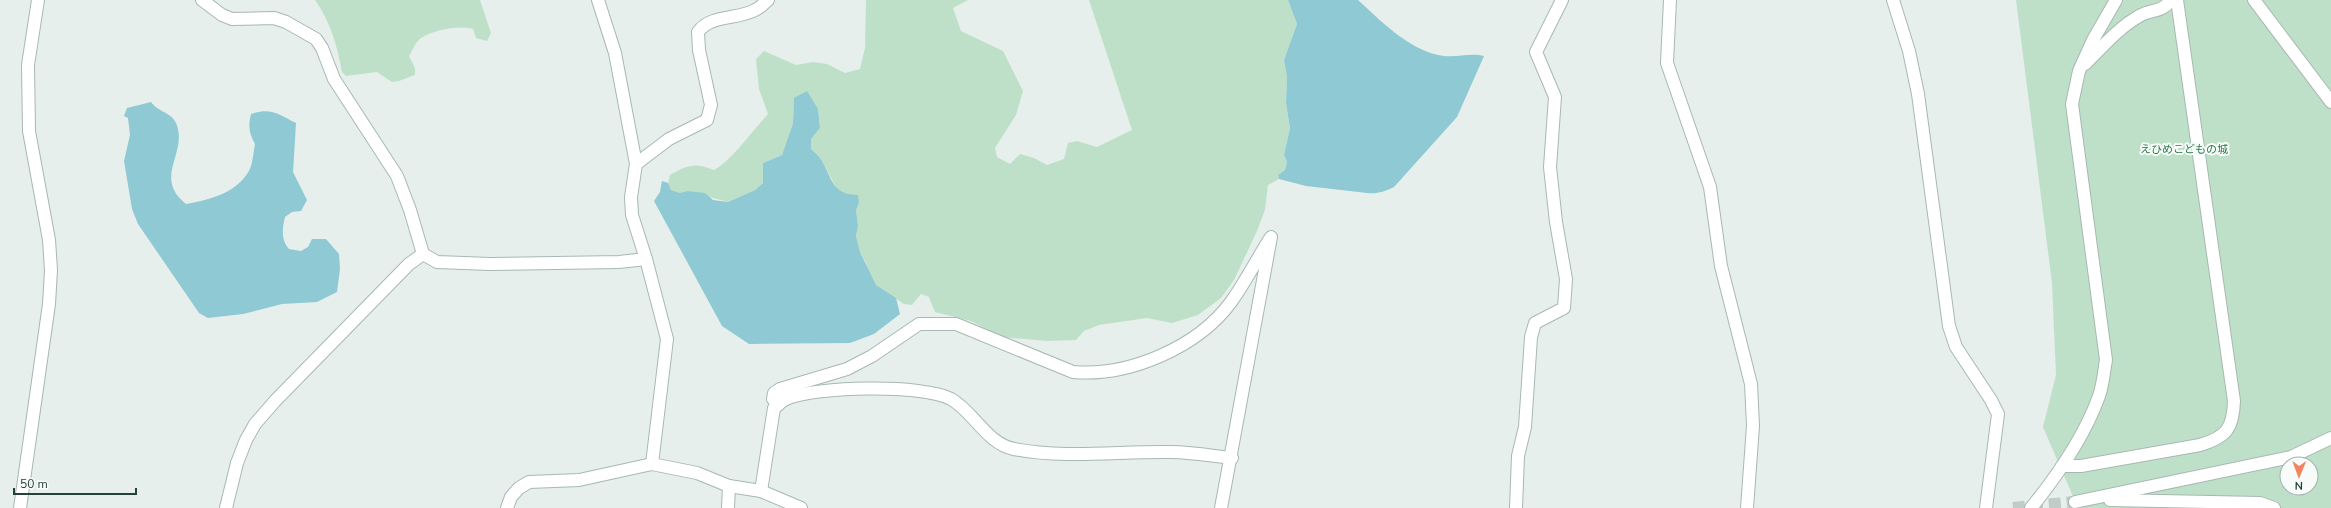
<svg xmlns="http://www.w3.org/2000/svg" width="2331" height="508" font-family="'Nunito Sans','Noto Sans JP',sans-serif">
<rect width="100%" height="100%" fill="#e6efeb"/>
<g fill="#bfe0c8" fill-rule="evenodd">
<path d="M315,0H480L491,33L487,41L476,38L473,29C458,25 434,30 421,38C416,41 412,51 409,56L415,68V75L399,81L392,82L377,72L346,76L342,72C337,45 331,23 315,0Z"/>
<path d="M866,0H968L953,8L961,31L1003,51L1023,91L1016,115L995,148L997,157L1010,164L1020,154L1034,158L1047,165L1064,159L1068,143L1077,141L1097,147L1132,130L1089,0H1288L1297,24L1284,60L1287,77L1286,103L1290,128L1284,155L1287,162L1285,170L1278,175L1279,179L1268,185L1265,210L1257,231L1234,280L1221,298L1198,315L1172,323L1147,318L1099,325L1084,331L1076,340L1047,341L1001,337L971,321L935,312L929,297L921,294L912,305L904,304L876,285L869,272L866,263L860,252L856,236L858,226L856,210L859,203L837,189L822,161L811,149V139L820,128L818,109L794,98L793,123L782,155L763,163V183L755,190L728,202L687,191L680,193L671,190L668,183L670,175C688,165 693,162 714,170C733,159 752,131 768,114L759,89L756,59L764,51L796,65L813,62L827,64L845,73L860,69L865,48Z"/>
<path d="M2016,0H2331V508H2078L2043,427L2056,375L2052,283ZM2287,464H2311V488H2287Z"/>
</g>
<g fill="#8ec9d4">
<path d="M1288,0H1358C1381,21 1407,48 1438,55C1455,59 1469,52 1484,56L1457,117L1394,187C1384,192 1377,194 1367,193L1306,186L1279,179L1278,175L1285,170L1287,162L1284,155L1290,128L1286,103L1287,77L1284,60L1297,24Z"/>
<path d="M807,91L818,109L820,128L811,139V149C815,153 820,157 822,161C832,179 833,195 858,195L859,203L856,210L858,226L856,236L860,252L876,285L896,298L900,314L874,334L850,343L749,344L722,326L654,201L660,192L662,181L668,183L671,190L680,193L687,191L705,193L713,200L728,202L755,190L763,183V163L782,155L793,123L794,98Z"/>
<path d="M151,102C158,112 171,112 176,123C189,153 152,177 186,204C208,200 234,194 247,174C253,166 253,154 255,144C249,133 248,126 251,114C271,107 278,114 296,123L293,172L307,200L301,211L292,212L285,217C282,229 281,240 289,249L301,251L308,247L312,239H326L339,254L340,269L337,292L317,302L282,304L243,314L208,318L199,313L138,224L132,209L124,161L130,135L128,118L124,116L127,108Z"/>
</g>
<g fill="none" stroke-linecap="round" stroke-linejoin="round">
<path stroke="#bfccc8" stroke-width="12" stroke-dasharray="12 6" stroke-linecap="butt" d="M2013,508L2075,502"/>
<defs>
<g id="minor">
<path d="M202,0L222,15L232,19L274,18L286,22L316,39L322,48L334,79L397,176L410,210L423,254L437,262L490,264L619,262L646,259"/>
<path d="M598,0L615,53L636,164L631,197L632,215L646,259L667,339L652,464"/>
<path d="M1670,0L1667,63L1710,187L1721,266L1751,384L1753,426L1747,508"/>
<path d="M1893,0L1909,51L1918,94L1949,326L1956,347L1991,400L1998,414L1986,508"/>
<path d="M2254,0L2331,102"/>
<path d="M2085,64C2102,47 2119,27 2141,15C2153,9 2161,13 2171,0"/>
<path d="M636,164L669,139L707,120L711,105L699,50L698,32C711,14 737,20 755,10C760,8 764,3 768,0"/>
<path d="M778,405L773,399L774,393L780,389L847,369L872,356L919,324H956L1073,372C1129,377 1198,347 1231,302C1245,283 1258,257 1271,237L1221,508"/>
<path d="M2062,466H2081L2200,445C2227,437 2233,428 2234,401L2177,0"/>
<path d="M761,491L774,408C778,405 782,401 786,399C816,386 923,384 951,399C974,412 987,444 1014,449C1066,459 1119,451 1171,452C1191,452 1212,456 1232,458"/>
<path d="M2110,500L2260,503L2274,508"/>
<path d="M2075,502L2291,457L2331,438"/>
<path d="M20,508L49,304L51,270L49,240L29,131L28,65L38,0"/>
<path d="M226,508L237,463L246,440L255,424L275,401L409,264L423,254"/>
<path d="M507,508L511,497L519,488L529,482L579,480L652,464L697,473L729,486L761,491L801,508"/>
<path d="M728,508L729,486"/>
<path d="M1516,508L1518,456L1525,427L1531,337L1535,323L1564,308L1566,279L1556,222L1550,167L1555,97L1536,52L1562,0"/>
<path d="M2031,508C2057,476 2085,435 2099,396C2103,385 2104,371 2106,360L2072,104L2079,71L2093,40L2116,0"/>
</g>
</defs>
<use href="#minor" stroke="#a8b8b2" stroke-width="14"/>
<use href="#minor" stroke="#fff" stroke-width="12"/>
</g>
<g text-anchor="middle" stroke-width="4" stroke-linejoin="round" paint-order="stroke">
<g font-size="11" fill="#2d7a4b" stroke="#f7fbf9">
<text x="2184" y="153">えひめこどもの城</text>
</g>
</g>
<g transform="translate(2299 476) rotate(181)"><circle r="19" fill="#f7fbf9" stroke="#a3b1ad"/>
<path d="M0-3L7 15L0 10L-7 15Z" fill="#f4845f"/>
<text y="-6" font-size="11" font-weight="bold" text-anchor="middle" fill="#24423a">N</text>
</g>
<path d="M14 488v6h122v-6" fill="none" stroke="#24423a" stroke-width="2"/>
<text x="20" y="488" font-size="12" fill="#24423a" stroke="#f7fbf9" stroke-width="3" paint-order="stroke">50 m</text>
</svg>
